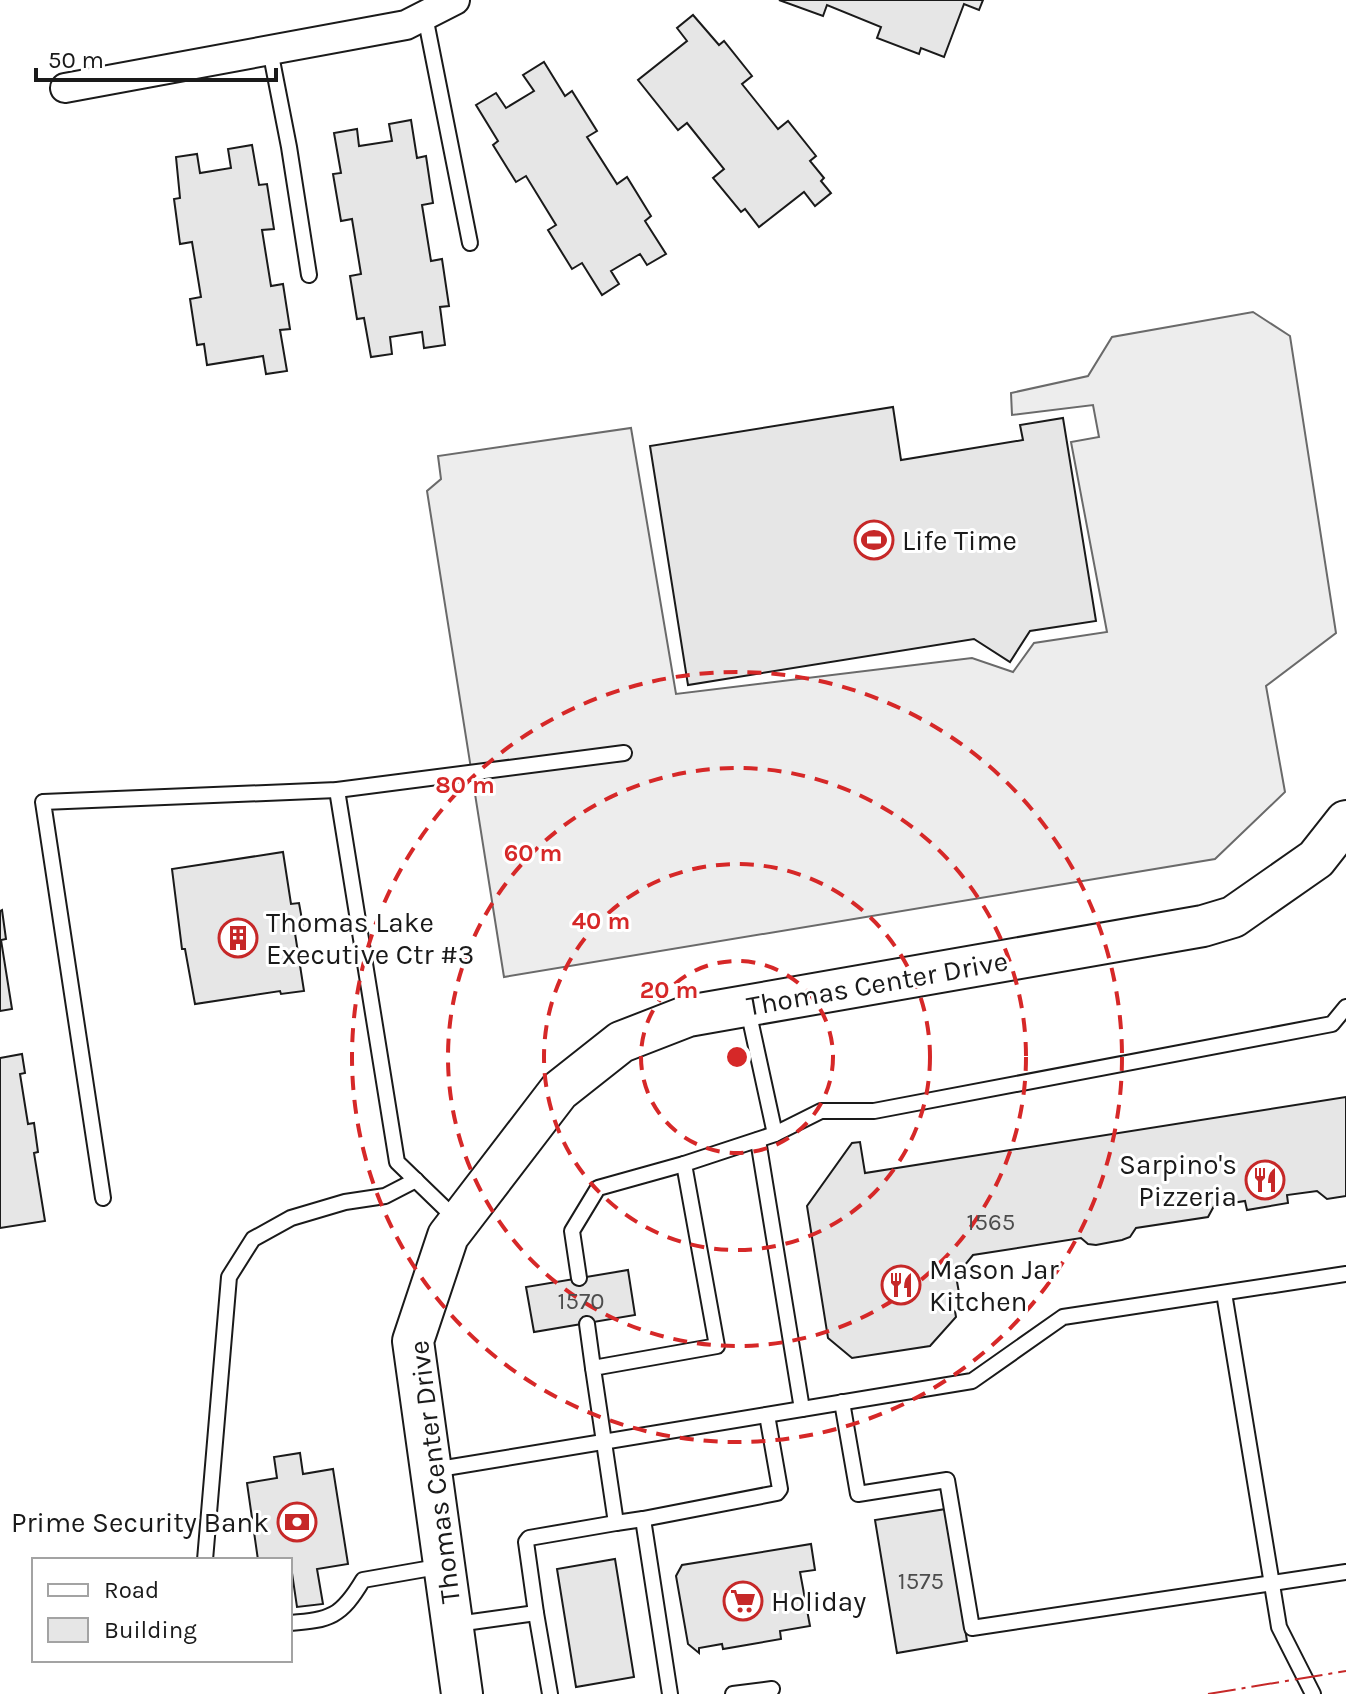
<svg xmlns="http://www.w3.org/2000/svg" width="1346" height="1694" font-family="Karla,sans-serif">
<rect width="100%" height="100%" fill="#fff"/>
<path fill="#ededed" stroke="#6a6a6a" stroke-width="2" d="M1253,312L1290,336L1336,633L1266,686L1285,792L1215,859L504,977L427,491L441,479L438,456L631,428L676,694L972,658L1013,672L1034,643L1107,632L1071,442L1099,437L1093,405L1012,415L1011,393L1088,376L1112,337Z"/>
<g fill="#e6e6e6" stroke="#1a1a1a" stroke-width="2">
<path d="M779,0H983L979,10L964,4L944,57L921,48L919,54L877,38L881,27L827,5L823,16Z"/>
<path d="M693,15L719,45L724,41L752,76L742,84L778,129L788,121L816,156L810,161L824,178L821,181L831,193L815,206L804,192L759,227L745,209L741,212L713,178L724,169L687,123L678,130L638,80L687,41L677,28Z"/>
<path d="M544,62L565,96L572,91L597,131L587,137L617,184L627,177L651,216L645,221L666,254L647,265L640,254L611,271L619,284L602,295L582,263L572,269L548,230L556,225L526,176L516,182L493,145L498,141L476,105L496,93L506,108L534,91L523,75Z"/>
<path d="M411,120L417,158L426,156L433,203L422,205L431,261L442,259L449,306L440,307L445,345L424,348L422,332L390,337L392,354L371,357L364,318L357,319L350,276L361,274L352,219L341,221L333,174L341,173L334,133L357,129L359,146L392,141L389,124Z"/>
<path d="M252,145L259,185L267,184L274,229L262,230L271,286L283,284L290,329L280,330L287,371L266,374L263,356L207,365L204,344L197,345L190,299L201,297L192,242L180,244L174,199L180,198L176,157L197,154L200,173L231,168L228,149Z"/>
<path d="M893,407L901,460L1023,440L1020,425L1063,418L1096,621L1030,631L1010,662L974,639L688,685L650,446Z"/>
<path d="M283,852L291,904L299,903L303,925L294,927L304,991L281,994L280,991L195,1004L185,949H182L172,869Z"/>
<path d="M2,910L6,939L1,940L12,1009L0,1011V911Z"/>
<path d="M22,1054L25,1073L20,1074L28,1124L34,1123L38,1152L34,1153L45,1221L0,1228V1058Z"/>
<path d="M1346,1097V1196L1327,1199L1317,1191L1287,1195L1288,1203L1247,1210L1245,1201L1214,1206L1208,1217L1136,1228L1130,1237L1122,1240L1096,1245L1088,1244L1081,1238L973,1255L956,1276L961,1304L955,1311L956,1317L930,1346L852,1358L828,1338L807,1206L852,1143L860,1142L865,1173Z"/>
<path d="M628,1270L635,1315L534,1332L526,1287Z"/>
<path d="M300,1453L303,1474L333,1469L348,1564L317,1569L323,1604L297,1607L292,1573L290,1574V1560H258L247,1483L277,1478L274,1457Z"/>
<path d="M946,1509L967,1641L897,1653L875,1520Z"/>
<path d="M811,1544L815,1570L800,1572L810,1626L780,1631L781,1639L723,1649L722,1644L699,1648V1653L688,1644L676,1576L682,1565Z"/>
<path d="M615,1559L634,1677L576,1687L557,1569Z"/>
</g>
<g fill="none" stroke-linecap="round" stroke-linejoin="round">
<defs>
<g id="lane">
<path d="M425,16L470,243"/>
<path d="M270,50L289,147L309,275"/>
<path d="M337,790L397,1162L457,1220"/>
<path d="M748,1010L775,1134L821,1111H874L1332,1024L1346,1007"/>
<path d="M758,1140L802,1409"/>
<path d="M103,1198L43,802L337,790L624,753"/>
<path d="M579,1278L572,1231L598,1188L684,1164"/>
<path d="M1224,1293L1279,1627L1313,1694"/>
<path d="M587,1324L593,1368"/>
<path d="M842,1402L858,1494L947,1480L972,1628L1346,1572"/>
<path d="M433,1470L972,1381L1063,1317L1346,1274"/>
<path d="M643,1519L616,1523L593,1368L717,1346L684,1164L775,1134"/>
<path d="M205,1560L229,1277L253,1239L291,1218L345,1202L385,1196L416,1180"/>
<path d="M536,1613L526,1542L529,1538L616,1523"/>
<path d="M290,1623C330,1620 341,1617 363,1580L443,1566"/>
<path d="M457,1624L536,1613L550,1694"/>
<path d="M670,1694L643,1519L777,1493L780,1489L767,1415"/>
<path d="M733,1694L772,1689"/>
</g>
<path id="street" d="M65,88L406,25L455,0"/>
<path id="secondary" d="M462,1694L413,1341L448,1236L559,1091L621,1042L688,1016L1203,926L1233,917L1316,859L1346,821"/>
</defs>
<use href="#lane" stroke="#1a1a1a" stroke-width="18"/>
<use href="#street" stroke="#1a1a1a" stroke-width="32"/>
<use href="#secondary" stroke="#1a1a1a" stroke-width="44"/>
<use href="#lane" stroke="#fff" stroke-width="14"/>
<use href="#street" stroke="#fff" stroke-width="28"/>
<use href="#secondary" stroke="#fff" stroke-width="40"/>
<path stroke="#c62828" stroke-width="2" stroke-dasharray="28 6 4 6" stroke-linecap="butt" d="M1208,1694L1346,1671"/>
</g>
<g fill="none" stroke="#d62828" stroke-width="4" stroke-dasharray="14 10">
<circle cx="737" cy="1057" r="96"/>
<circle cx="737" cy="1057" r="193"/>
<circle cx="737" cy="1057" r="289"/>
<circle cx="737" cy="1057" r="385"/>
</g>
<defs>
<symbol id="stadium-ring" viewBox="-11 -11 22 22"><circle r="9.5" fill="#fff" stroke="#c62828" stroke-width="1.5"/><path d="M0-5a6.5 5 0 1 0 0 10a6.5 5 0 1 0 0-10ZM-3.5-1.8h7v3.6h-7Z" fill="#c62828"/></symbol>
<symbol id="building-ring" viewBox="-11 -11 22 22"><circle r="9.5" fill="#fff" stroke="#c62828" stroke-width="1.5"/><path d="M-4-6H4V6H1V3H-1V6H-4ZM-2.5-4.3h1.7v1.8h-1.7ZM.8-4.3h1.7v1.8H.8ZM-2.5-1h1.7V.8h-1.7ZM.8-1h1.7V.8H.8Z" fill="#c62828"/></symbol>
<symbol id="restaurant-ring" viewBox="-11 -11 22 22"><circle r="9.5" fill="#fff" stroke="#c62828" stroke-width="1.5"/><path d="M-5-6h1v4h1v-4h1v4h1v-4h1v5L-1.5 .5V6h-2V.5L-5-1ZM5-6V6H3V1.5H1.5Q1.5-4 5-6Z" fill="#c62828"/></symbol>
<symbol id="bank-ring" viewBox="-11 -11 22 22"><circle r="9.5" fill="#fff" stroke="#c62828" stroke-width="1.5"/><path d="M-6-4H6V4H-6ZM0-2.3a2.3 2.3 0 1 0 0 4.6a2.3 2.3 0 1 0 0-4.6Z" fill="#c62828"/></symbol>
<symbol id="supermarket-ring" viewBox="-11 -11 22 22"><circle r="9.5" fill="#fff" stroke="#c62828" stroke-width="1.5"/><path d="M-6-5.5h2.5l.6 2H6L4.5 2H-2.5L-4.4-4H-6ZM-1.5 3.2a1.3 1.3 0 1 0 .1 0ZM3 3.2a1.3 1.3 0 1 0 .1 0Z" fill="#c62828"/></symbol>
</defs>
<g fill-rule="evenodd">
<use href="#stadium-ring" x="852" y="518" width="44" height="44"/>
<use href="#building-ring" x="216" y="916" width="44" height="44"/>
<use href="#restaurant-ring" x="1243" y="1158" width="44" height="44"/>
<use href="#restaurant-ring" x="879" y="1263" width="44" height="44"/>
<use href="#bank-ring" x="275" y="1500" width="44" height="44"/>
<use href="#supermarket-ring" x="721" y="1579" width="44" height="44"/>
</g>
<g text-anchor="middle" stroke-width="6" stroke-linejoin="round" paint-order="stroke">
<g font-size="24" fill="#4d4d4d">
<text x="991" y="1230">1565</text>
<text x="581" y="1309">1570</text>
<text x="921" y="1589">1575</text>
</g>
<g font-size="28" fill="#1a1a1a" stroke="#fff" text-anchor="start">
<text x="902" y="550">Life Time</text>
<text x="266" y="932">Thomas Lake<tspan x="266" dy="32">Executive Ctr #3</tspan></text>
<text x="1237" y="1174" text-anchor="end">Sarpino's<tspan x="1237" dy="32">Pizzeria</tspan></text>
<text x="929" y="1279">Mason Jar<tspan x="929" dy="32">Kitchen</tspan></text>
<text x="269" y="1532" text-anchor="end">Prime Security Bank</text>
<text x="771" y="1611">Holiday</text>
</g>
<g font-size="28" fill="#1a1a1a" stroke="#fff">
<text transform="translate(877 983) rotate(-10)" y="10">Thomas Center Drive</text>
<text transform="translate(434 1472) rotate(-97)" y="10">Thomas Center Drive</text>
</g>
</g>
<circle cx="737" cy="1057" r="12" fill="#d62828" stroke="#fff" stroke-width="4"/>
<g font-size="24" text-anchor="middle" font-weight="bold" fill="#d62828" stroke="#fff" stroke-width="6" stroke-linejoin="round" paint-order="stroke">
<text x="465" y="793">80 m</text>
<text x="533" y="861">60 m</text>
<text x="601" y="929">40 m</text>
<text x="669" y="998">20 m</text>
</g>
<rect x="32" y="1558" width="260" height="104" fill="#ffffff" stroke="#a3a3a3" stroke-width="2"/>
<rect x="48" y="1584" width="40" height="12" fill="#ffffff" stroke="#a3a3a3" stroke-width="2"/>
<text x="104" y="1598" font-size="24" fill="#1a1a1a">Road</text>
<rect x="48" y="1618" width="40" height="24" fill="#e6e6e6" stroke="#a3a3a3" stroke-width="2"/>
<text x="104" y="1638" font-size="24" fill="#1a1a1a">Building</text>
<path d="M36 68v12h240v-12" fill="none" stroke="#1a1a1a" stroke-width="4"/>
<text x="48" y="68" font-size="24" fill="#1a1a1a" stroke="#ffffff" stroke-width="6" paint-order="stroke">50 m</text>
</svg>
